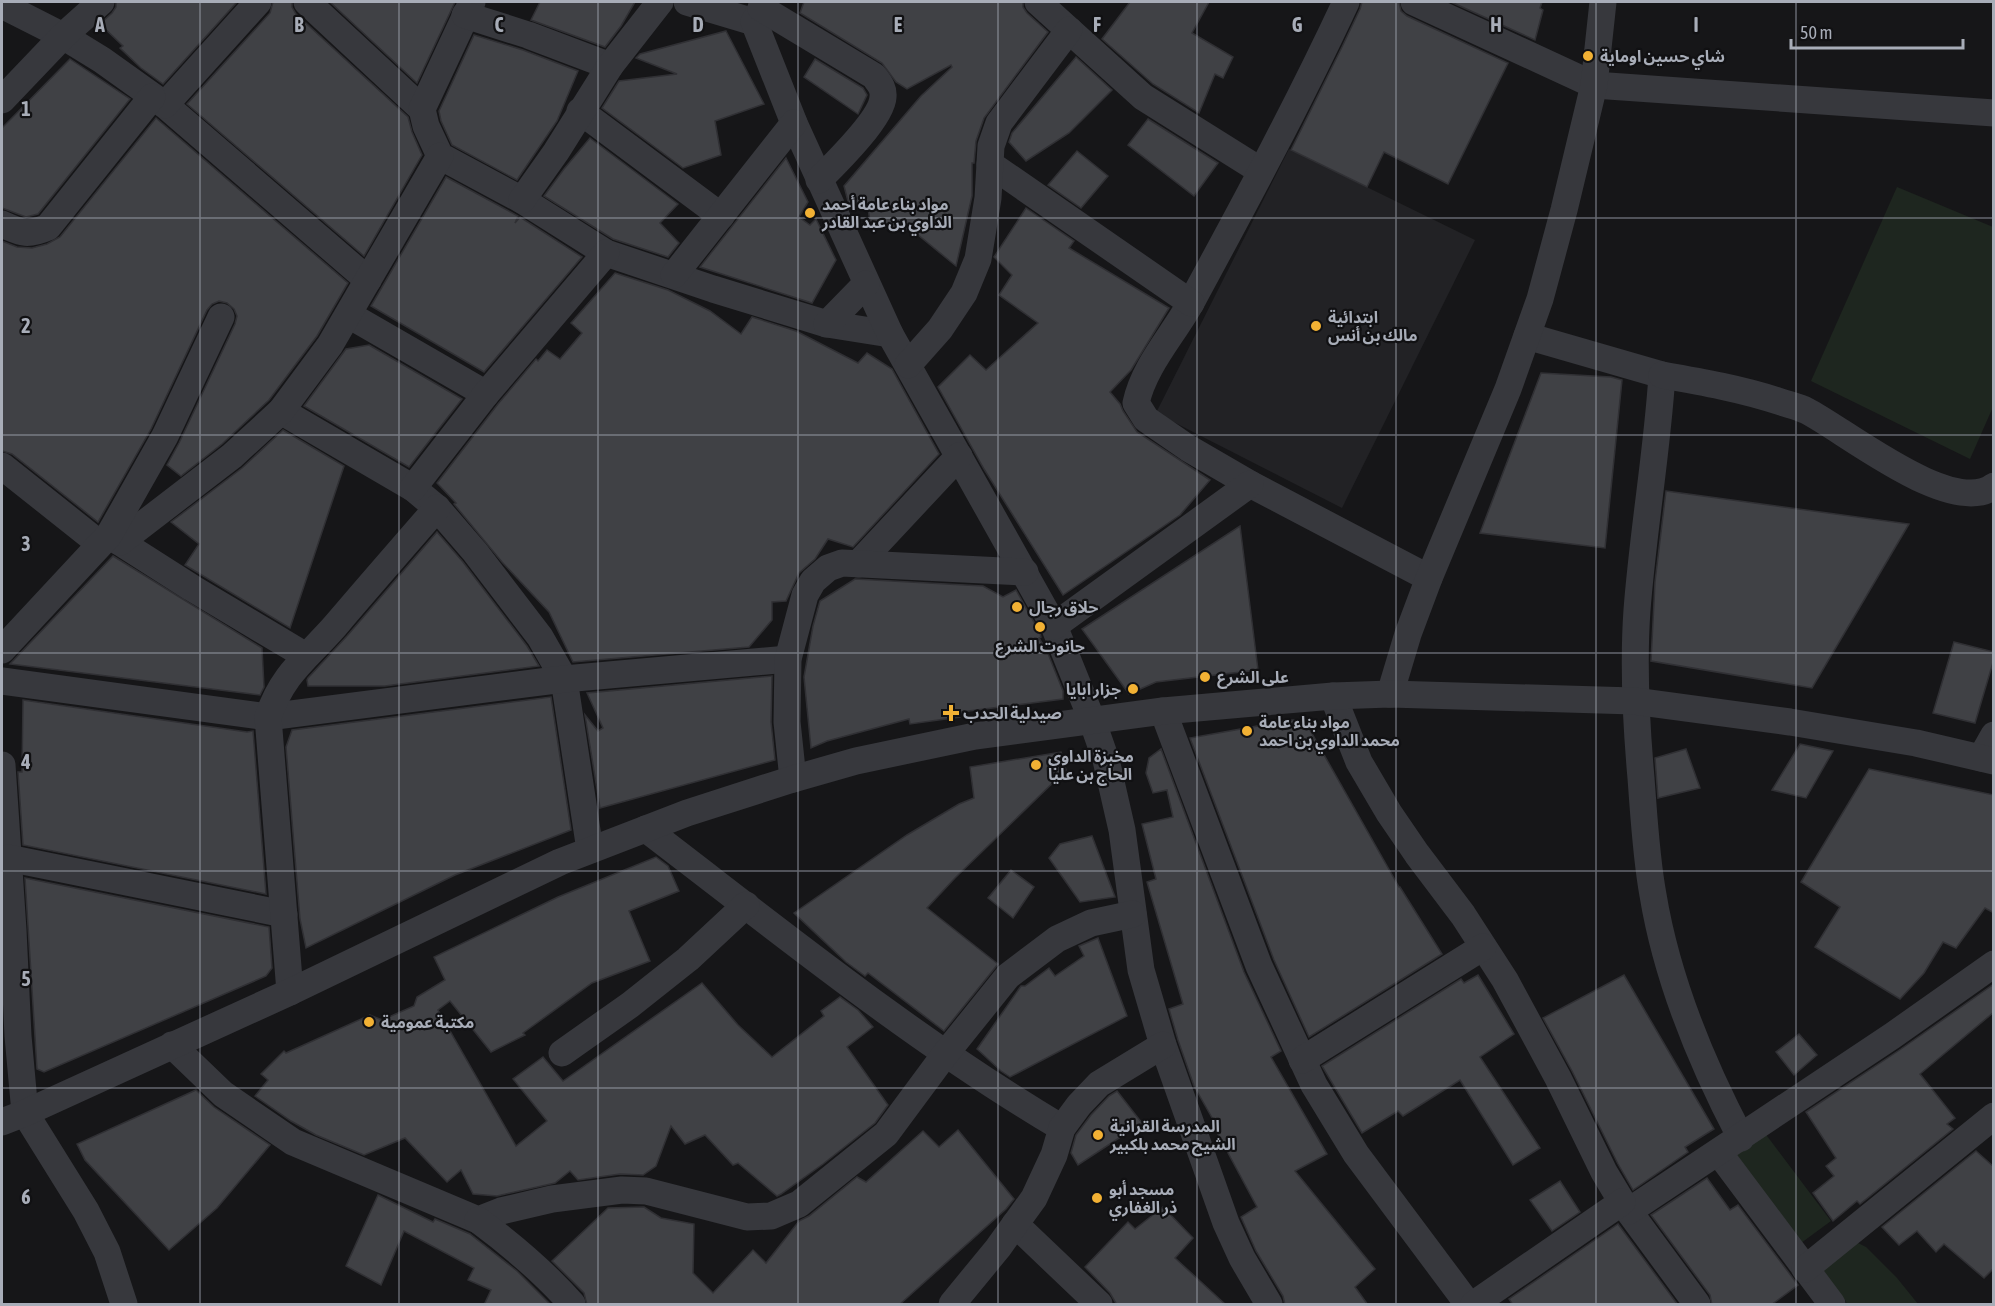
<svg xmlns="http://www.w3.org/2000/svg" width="1995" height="1306" font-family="'Asap Condensed','Noto Sans Arabic',sans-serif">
<rect width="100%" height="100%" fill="#161618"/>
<path fill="#222225" d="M1289,149L1475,240L1342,508L1156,413Z"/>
<g fill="#1e261f">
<path d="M1897,187L1993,227V407L1970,459L1811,381Z"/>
<path d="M1761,1128L1831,1221L1797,1246L1729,1153Z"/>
<path d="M1848,1238L1866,1247L1897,1278L1918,1304H1847L1845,1300L1828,1288L1816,1265Z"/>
</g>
<g fill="#404145" stroke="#303034" stroke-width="1.5">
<path d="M116,2H237L163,84L141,68L120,48L123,46L100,24L112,13L116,7Z"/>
<path d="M273,2H292V7L296,14L408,117L412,132L422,155L364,256L187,104L270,13Z"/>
<path d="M330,2H455L417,83Z"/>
<path d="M540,2H635L621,26L605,47L531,20Z"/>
<path d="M804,2H1023V7L1027,13L1048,32L984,118L976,141L974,163H972V196L956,266L912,230L871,227L868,209H850L844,186L921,96L952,67L951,65L907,89L896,82L882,63L800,13Z"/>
<path d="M1130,2H1209L1192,33L1233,57L1223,78L1215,74L1199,113L1153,84L1102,39Z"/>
<path d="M1362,2H1399L1401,11L1407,16L1508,63L1448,184L1384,152L1367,187L1291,150L1342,47L1360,9Z"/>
<path d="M1451,2H1542L1540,8L1543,10L1535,40Z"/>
<path d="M726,31L764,104L715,121L721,155L683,168L602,108L619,81L677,74L636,58L640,54Z"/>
<path d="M474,35L523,50L578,71L557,121L517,180L452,145L441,121L439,111Z"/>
<path d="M1076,57L1112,90L1069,133L1026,161L1009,142L1012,133Z"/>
<path d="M70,59L130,99L38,214L26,217L2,208V128Z"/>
<path d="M815,59L863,88L867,95L858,114L804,77Z"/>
<path d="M156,118L348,283L317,336L269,400L222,444L181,476L167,465L179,443L235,324L237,316L234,309L227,303L219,301L212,304L207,310L151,429L98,522L12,454L2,451V241L17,247L32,248L47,244L60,237Z"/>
<path d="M1148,119L1218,163L1194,196L1128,145Z"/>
<path d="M590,138L678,204L660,223L679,243L668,257L613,239L544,196L564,169Z"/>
<path d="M1077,151L1108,176L1081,208L1048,185Z"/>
<path d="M786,158L808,202L799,217L810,225L816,219L836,260L812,303L700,267Z"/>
<path d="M446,177L518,216L515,223L520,217L582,257L484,372L371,306Z"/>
<path d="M1026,208L1074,241L1069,248L1169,308L1131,370L1110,392L1120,404L1123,411L1137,432L1210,480L1180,515L1063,595L984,469L938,387L970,355L986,370L1038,323L999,295L1012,275L994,257Z"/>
<path d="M615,273L668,290L710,311L741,334L752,317L796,331L858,363L867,353L892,369L939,454L853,547L828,539L815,559L799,573L786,601L772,602V620L749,647L573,662L549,612L502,562L454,504L456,503L437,483L498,404L536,359L538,361L547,350L560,359L582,333L571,323Z"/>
<path d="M369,345L462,399L409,467L304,406L346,349Z"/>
<path d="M1541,373L1611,377L1622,380L1605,548L1480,533Z"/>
<path d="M283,430L344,466L290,628L185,565L199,544L171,522L242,468Z"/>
<path d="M1666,491L1909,524L1812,688L1651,661L1655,582Z"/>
<path d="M1240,526L1258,670L1156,682L1129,694L1082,629Z"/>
<path d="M437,532L463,562L527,646L539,666L385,686H308L307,680L308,678L347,636Z"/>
<path d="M113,556L262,648L264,687L260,695L10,664Z"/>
<path d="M855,579L983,586L1003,597L1016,590L1040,633L1041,637L1039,638L1047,651L1063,691V699L961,712L960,717L910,724L909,719L827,741L811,748L804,677L813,626L820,601Z"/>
<path d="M1954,642L1994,652V659L1975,723L1933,713Z"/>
<path d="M772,676L771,722L775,760L600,808L585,715L598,731L603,728L587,693Z"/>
<path d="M551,697L571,830L455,875L306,948L300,919L286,747L292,730Z"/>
<path d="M23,700L247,732L253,731L266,894L23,845L18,772H22Z"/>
<path d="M1291,720H1300L1306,723L1399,887H1400L1442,954L1309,1037L1274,960L1190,738Z"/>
<path d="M1800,744L1833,751L1806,798L1772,790Z"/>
<path d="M1161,749L1244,972L1281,1051L1271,1057L1327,1154L1295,1171L1375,1269L1355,1287L1368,1305H1285L1283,1296L1256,1251L1241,1217L1257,1207L1213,1125L1215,1123L1194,1086L1178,1040L1169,1009L1183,1004L1147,882L1156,879L1142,824L1173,817L1167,790L1153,793L1146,773L1149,758Z"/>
<path d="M1686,749L1700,788L1658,798L1655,758Z"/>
<path d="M1061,752L1066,770L955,878L927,908L998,964L944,1031L868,973L865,976L846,962L794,913L907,835L959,804L974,798L970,767Z"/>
<path d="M1869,769L1994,795V913L1985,908L1956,948L1943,942L1924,973L1900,999L1815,947L1840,907L1801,882Z"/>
<path d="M1092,836L1115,897L1080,902L1049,858L1060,844Z"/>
<path d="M656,857L668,866L679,891L629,911L650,961L592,983L523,1033L525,1035L491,1052L450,1001L438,1010L516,1146L547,1121L513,1079L543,1057L563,1081L702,983L738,1025L772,1057L824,1016L821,1011L840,997L858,1010L873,1027L847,1047L888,1105L875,1123L823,1164L781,1194L777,1196L738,1163L733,1165L705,1135L685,1144L671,1126L656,1166L643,1175L620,1174L578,1180L570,1171L555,1183L497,1196L473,1194L461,1170L447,1182L405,1138L364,1155L316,1135L291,1121L255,1096L268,1080L261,1074L284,1051L286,1053L370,1015L382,1020L414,1006L417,997L445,980L434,957L558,897Z"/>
<path d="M1011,870L1034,887L1013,918L988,898Z"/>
<path d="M25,878L269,927L272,968L266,976L44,1072L37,1069Z"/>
<path d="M1098,938L1127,1016L1010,1077L1001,1071L977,1049L1021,986H1025L1049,968L1055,976L1084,956L1079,946Z"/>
<path d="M1478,975L1514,1034L1480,1057L1540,1148L1513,1165L1460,1080L1403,1116L1398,1111L1362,1133L1322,1066L1461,979L1464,983Z"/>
<path d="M1624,975L1714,1129L1685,1147L1688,1152L1633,1190L1618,1164L1572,1071L1543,1018Z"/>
<path d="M1994,984V1012L1920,1074L1955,1118L1947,1124L1953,1129L1860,1204L1857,1201L1833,1221L1813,1193L1834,1176L1826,1166L1836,1158L1806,1112L1901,1049Z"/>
<path d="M1799,1034L1817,1055L1794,1075L1776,1052Z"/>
<path d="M196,1090L214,1107L270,1145L217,1208L169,1250L85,1160L77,1144Z"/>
<path d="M1117,1091L1142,1123L1078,1165L1071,1153L1076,1135L1091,1115L1109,1096Z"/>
<path d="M958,1130L1014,1199L1006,1209L899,1305H587L584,1293L552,1261L608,1208L644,1207L661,1218L694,1224L693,1273L713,1293L753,1250L766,1263L799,1221L809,1216L857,1177L866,1182L923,1131L939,1147Z"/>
<path d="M1976,1151L1994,1167V1268L1984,1278L1944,1244L1936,1252L1917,1231L1899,1245L1882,1227Z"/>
<path d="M1707,1178L1730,1210L1738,1205L1798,1285L1771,1305H1712L1710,1295L1651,1215Z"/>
<path d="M1560,1181L1580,1212L1552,1231L1530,1200Z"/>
<path d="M378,1195L433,1222L435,1219L470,1234L517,1271L551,1305H484L491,1290L468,1280L474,1268L404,1231L381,1285L346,1266Z"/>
<path d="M1163,1207L1193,1238L1175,1258L1226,1305H1117L1110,1293L1085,1267L1128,1222L1135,1229Z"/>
<path d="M1618,1224L1678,1305H1513L1509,1299Z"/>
</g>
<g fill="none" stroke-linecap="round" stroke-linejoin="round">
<g stroke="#37383d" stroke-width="27">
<path d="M307,2L422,109"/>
<path d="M472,2L422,109L426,126L440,156L522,200L606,253L713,289L827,324L890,334"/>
<path d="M687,2L754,22"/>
<path d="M765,2L754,22L794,123L890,334L1054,626L1092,720L1106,760L1122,830L1141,970L1163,1045L1226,1223L1242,1258L1269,1304"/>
<path d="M1038,2L1143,97L1261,171"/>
<path d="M1346,2C1299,103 1246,201 1193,299C1175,333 1144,365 1136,403L1146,419L1188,448L1250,484L1429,578"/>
<path d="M1414,2L1594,85L1994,113"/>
<path d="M2,5L63,36L102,60L165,105L368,280"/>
<path d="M761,8L874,76C879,83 884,88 883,97C882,118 835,164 819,180"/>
<path d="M465,15L528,35L610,66"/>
<path d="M2,100L63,36L101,2"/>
<path d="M165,105L258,2"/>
<path d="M580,111L721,216"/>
<path d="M990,164L1191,303"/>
<path d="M522,200L556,152L610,66L660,2"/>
<path d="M2,224C22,233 27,236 48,227L152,97"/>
<path d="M674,275L794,123"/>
<path d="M349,315L486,394"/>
<path d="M827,324L866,284"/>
<path d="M1527,336L1662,375C1657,453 1643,531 1637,610C1633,666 1636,722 1641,778C1644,817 1646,857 1653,895C1667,980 1701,1062 1741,1138"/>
<path d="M908,365L940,329L964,293L978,259L988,198L991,146L999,123L1069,30"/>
<path d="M1662,375C1702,382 1742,389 1781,402C1790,405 1799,407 1807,411C1846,431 1952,518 1994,486"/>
<path d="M281,411L413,488L437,508L475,552L540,637L564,679L590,850"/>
<path d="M2,466L100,544"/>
<path d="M413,488L486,394L606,253"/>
<path d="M109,535L192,588L306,656"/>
<path d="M120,542L232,456L281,411L330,345L440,156"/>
<path d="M858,564L959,456"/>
<path d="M1054,626L1250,484"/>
<path d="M2,650L109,535L165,436L221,317"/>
<path d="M2,681L268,717L564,679L788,659"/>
<path d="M1390,694L1408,634L1429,578L1508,389L1540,299L1564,210L1594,85L1603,2"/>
<path d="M1333,696L1359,762L1389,813L1417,854L1463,915L1505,980L1558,1078L1604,1172L1622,1202L1697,1304"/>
<path d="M1163,711L1259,966L1314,1085L1356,1154L1468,1304"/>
<path d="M1981,758L1994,735"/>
<path d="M2,765L13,930L18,1036L25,1113L86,1211L107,1252L124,1304"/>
<path d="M793,779L787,722L788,659L805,595L813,581L828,568L842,563L1025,572"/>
<path d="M646,829C781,932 915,1041 1062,1128"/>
<path d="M8,858L284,914"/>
<path d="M290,992L268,717C283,673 306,659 335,626C369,586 403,547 437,508"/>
<path d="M172,1045L223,1094L293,1142L478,1220L501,1211L552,1199L622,1190L646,1191L747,1217L771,1216L799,1204L886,1134L946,1053L1008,976L1057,939L1091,923L1133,914"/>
<path d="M562,1053L630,1005L688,959L746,905"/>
<path d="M1302,1060L1483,947"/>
<path d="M2,1122L25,1113L290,992L560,862L687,813L793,779L856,761L975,736L1163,711L1333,696L1390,694L1634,701L1790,722L1916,743L1994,761"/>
<path d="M1719,1153L1832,1304"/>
<path d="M1629,1211L1892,1036L1994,964"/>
<path d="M478,1220C513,1246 543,1271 572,1304"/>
<path d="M1015,1224L1099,1304"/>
<path d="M1805,1269L1994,1116"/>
<path d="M952,1304L998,1248L1034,1198L1054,1155L1062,1128L1079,1105L1099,1084L1163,1045"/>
<path d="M1474,1304L1622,1202"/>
</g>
</g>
<path fill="none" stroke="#a8adb8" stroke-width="1.5" stroke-opacity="0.55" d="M200,2V1304M399,2V1304M598,2V1304M798,2V1304M998,2V1304M1197,2V1304M1396,2V1304M1596,2V1304M1796,2V1304M2,218H1994M2,435H1994M2,653H1994M2,871H1994M2,1088H1994"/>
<g fill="#f2b134" stroke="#111113" stroke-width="2">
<circle cx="1588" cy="56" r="6"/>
<circle cx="810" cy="213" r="6"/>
<circle cx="1316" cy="326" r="6"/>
<circle cx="1017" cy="607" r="6"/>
<circle cx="1040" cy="627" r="6"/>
<circle cx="1205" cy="677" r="6"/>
<circle cx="1133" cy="689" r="6"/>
<path d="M948 704h6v6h6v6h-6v6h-6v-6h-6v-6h6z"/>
<circle cx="1247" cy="731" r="6"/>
<circle cx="1036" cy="765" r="6"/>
<circle cx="369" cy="1022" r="6"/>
<circle cx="1098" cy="1135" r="6"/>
<circle cx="1097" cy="1198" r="6"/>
</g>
<g text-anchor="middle" stroke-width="4.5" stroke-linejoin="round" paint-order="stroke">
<g font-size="16" font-weight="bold" fill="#a8adb8" stroke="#111113" text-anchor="start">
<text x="1600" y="62">شاي حسين اوماية</text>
<text x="822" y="210">مواد بناء عامة أحمد<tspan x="822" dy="18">الداوي بن عبد القادر</tspan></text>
<text x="1328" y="323">ابتدائية<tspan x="1328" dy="18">مالك بن أنس</tspan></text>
<text x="1029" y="613">حلاق رجال</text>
<text x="1040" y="652" text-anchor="middle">حانوت الشرع</text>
<text x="1217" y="683">على الشرع</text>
<text x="1121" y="695" text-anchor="end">جزار ابايا</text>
<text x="963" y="719">صيدلية الحدب</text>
<text x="1259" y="728">مواد بناء عامة<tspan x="1259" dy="18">محمد الداوي بن احمد</tspan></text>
<text x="1048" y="762">مخبزة الداوي<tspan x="1048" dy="18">الحاج بن عليا</tspan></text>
<text x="381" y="1028">مكتبة عمومية</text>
<text x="1110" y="1132">المدرسة القرانية<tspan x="1110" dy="18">الشيح محمد بلكبير</tspan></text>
<text x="1109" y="1195">مسجد أبو<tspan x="1109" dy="18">ذر الغفاري</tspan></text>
</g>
</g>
<g font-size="20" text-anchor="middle" font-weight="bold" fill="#a8adb8" stroke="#111113" stroke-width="4.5" stroke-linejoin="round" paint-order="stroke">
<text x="100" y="32">A</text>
<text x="299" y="32">B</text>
<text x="499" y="32">C</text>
<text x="698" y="32">D</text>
<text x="898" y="32">E</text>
<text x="1097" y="32">F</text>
<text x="1297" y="32">G</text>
<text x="1496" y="32">H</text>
<text x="1696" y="32">I</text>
<text x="26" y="116">1</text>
<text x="26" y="333">2</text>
<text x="26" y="551">3</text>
<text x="26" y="769">4</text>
<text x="26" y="986">5</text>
<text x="26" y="1204">6</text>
</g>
<rect width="1995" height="1306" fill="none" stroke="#a8adb8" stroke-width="6"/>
<path d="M1791 39v9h172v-9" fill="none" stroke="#a8adb8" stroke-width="3"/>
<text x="1800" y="39" font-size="18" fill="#a8adb8" stroke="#111113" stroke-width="4.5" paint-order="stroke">50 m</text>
</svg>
